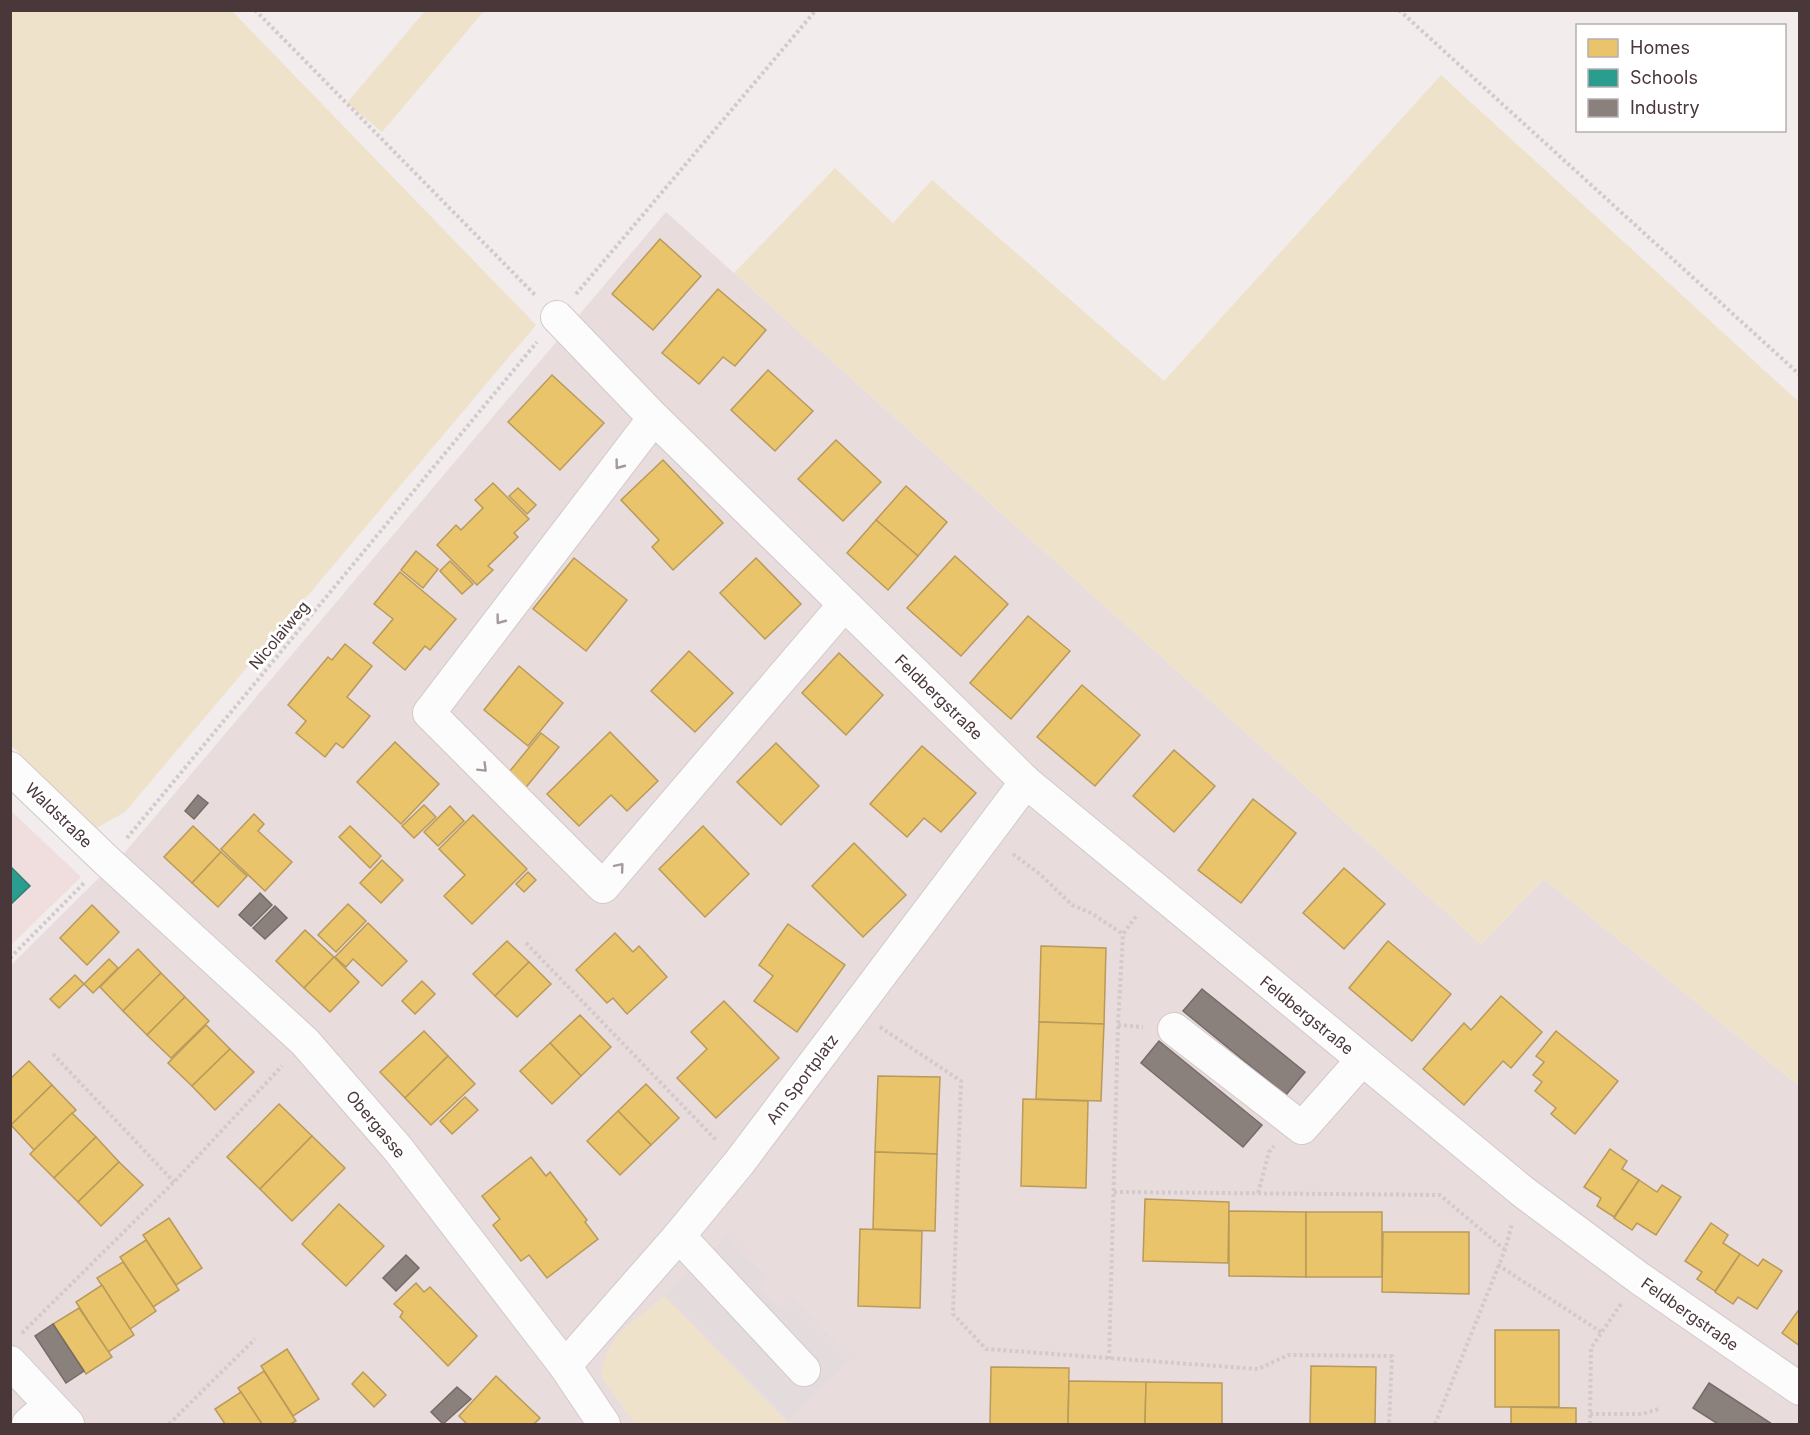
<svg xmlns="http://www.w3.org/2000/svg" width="1810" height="1435" font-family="Inter,sans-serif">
<rect width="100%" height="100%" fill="#f2ecec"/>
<path fill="#e9dcdc" d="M666,212L1481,944L1544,879L1799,1086V1424H11V965L126,851Z"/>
<path fill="#f0dede" d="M10,810L81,877L11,945H10Z"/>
<g fill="#efe2cb">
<path d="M11,11H232L536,325L125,812L93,830L11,745Z"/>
<path d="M425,11H484L382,132L347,103Z"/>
<path d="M1441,75L1799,402V1086L1544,879L1481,944L734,273L835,168L893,223L932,180L1164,381Z"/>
<path d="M664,1296L789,1424H635L601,1376C611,1325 630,1328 664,1296Z"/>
</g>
<path fill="#e3dbdc" d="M727,1235L767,1277L758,1286L781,1310L793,1300L851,1359L789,1420L666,1295Z"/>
<g fill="#e9c46a" stroke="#b99a5b" stroke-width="1.5">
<path d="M660,239L701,276L653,330L612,294Z"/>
<path d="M718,289L766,330L735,366L723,357L699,384L662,353Z"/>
<path d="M768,370L813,411L775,451L731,410Z"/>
<path d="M552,375L604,423L560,470L508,422Z"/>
<path d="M836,440L881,482L843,521L798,479Z"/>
<path d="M663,460L723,523L673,570L652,547L659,540L621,500Z"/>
<path d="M493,483L529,519L514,533L518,537L488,566L493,570L477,585L437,545L456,525L461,530L483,508L475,500Z"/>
<path d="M906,486L947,522L918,556L876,520Z"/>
<path d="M518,488L536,505L527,514L509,496Z"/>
<path d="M876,520L918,556L888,590L847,553Z"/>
<path d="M416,551L438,569L423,588L401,570Z"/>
<path d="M955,556L1008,604L961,656L907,608Z"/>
<path d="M574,558L627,600L586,651L533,609Z"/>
<path d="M756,558L801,604L765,639L720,593Z"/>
<path d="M450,561L473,584L462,594L440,571Z"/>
<path d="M400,572L456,619L430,650L425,646L405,670L373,643L393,619L374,604Z"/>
<path d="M1028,616L1070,651L1011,719L970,683Z"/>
<path d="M345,644L372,666L347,697L370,716L343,748L336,743L325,757L296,733L306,721L288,705L328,657L332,660Z"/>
<path d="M689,651L733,693L695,732L651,691Z"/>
<path d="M839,653L883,695L846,735L802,693Z"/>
<path d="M519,666L563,703L528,746L484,710Z"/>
<path d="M1082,685L1140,735L1095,786L1037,737Z"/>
<path d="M610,732L658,781L627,811L611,795L579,826L547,794Z"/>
<path d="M541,733L559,747L523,791L505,777Z"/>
<path d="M395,742L439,784L401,824L357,782Z"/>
<path d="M776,743L819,786L781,825L737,782Z"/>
<path d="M922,746L976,793L941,832L924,818L907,837L870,804Z"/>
<path d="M1174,750L1215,786L1174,832L1133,796Z"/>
<path d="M1253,799L1296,833L1241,903L1198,870Z"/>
<path d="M424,805L436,817L414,838L402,826Z"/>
<path d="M450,806L464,821L438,846L424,832Z"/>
<path d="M254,814L264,824L258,831L292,862L265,891L221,849Z"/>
<path d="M473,815L527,869L472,924L444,896L465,875L439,849Z"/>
<path d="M193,826L221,852L192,883L164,857Z"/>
<path d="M350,826L381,856L370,868L339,837Z"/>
<path d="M703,826L749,874L705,917L659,869Z"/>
<path d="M854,843L906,895L863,937L812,886Z"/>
<path d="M221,852L247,876L218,907L192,883Z"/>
<path d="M382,860L403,880L381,903L360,883Z"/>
<path d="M1344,868L1385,904L1344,949L1303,913Z"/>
<path d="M528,872L536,880L524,892L516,884Z"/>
<path d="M348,904L366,921L336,952L318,935Z"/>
<path d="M92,905L119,932L87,965L60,938Z"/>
<path d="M368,923L407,961L382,986L353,959L346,967L335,957Z"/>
<path d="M788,924L845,965L797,1032L754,1001L773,976L759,965Z"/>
<path d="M305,930L334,957L304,988L276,961Z"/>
<path d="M615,933L633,952L639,946L667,977L627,1014L613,998L607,1003L576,970Z"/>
<path d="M507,941L529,962L495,996L473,974Z"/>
<path d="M1388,941L1451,994L1412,1041L1349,988Z"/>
<path d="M1041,946L1106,948L1104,1024L1039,1022Z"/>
<path d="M138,949L161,973L123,1011L100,987Z"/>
<path d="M334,957L359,982L330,1012L304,988Z"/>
<path d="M109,959L118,968L93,993L84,984Z"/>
<path d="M529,962L551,984L517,1017L495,996Z"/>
<path d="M161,973L185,997L147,1035L123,1011Z"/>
<path d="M75,975L84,984L59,1008L50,999Z"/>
<path d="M422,981L435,994L415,1014L402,1001Z"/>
<path d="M1501,996L1542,1032L1511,1068L1503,1061L1464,1105L1423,1069L1464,1023L1471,1030Z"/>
<path d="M185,997L209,1021L171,1058L147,1035Z"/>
<path d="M724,1001L779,1058L716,1118L677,1078L707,1049L691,1032Z"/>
<path d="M580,1015L611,1047L581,1076L550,1043Z"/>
<path d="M1039,1022L1104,1024L1101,1101L1036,1099Z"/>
<path d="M206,1025L230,1049L192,1086L168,1063Z"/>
<path d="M424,1031L448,1056L405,1098L380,1072Z"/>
<path d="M1556,1031L1618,1081L1575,1134L1551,1114L1556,1108L1535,1091L1542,1082L1533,1075L1544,1062L1536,1056Z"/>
<path d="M550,1043L581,1076L552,1104L520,1071Z"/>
<path d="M230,1049L254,1072L215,1110L192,1086Z"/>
<path d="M448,1056L475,1084L431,1125L405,1098Z"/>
<path d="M29,1061L52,1085L11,1125L10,1079Z"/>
<path d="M878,1076L940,1077L937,1154L875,1152Z"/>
<path d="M646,1084L679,1118L651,1145L618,1111Z"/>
<path d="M52,1085L76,1110L34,1150L11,1125Z"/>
<path d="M465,1097L478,1110L452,1134L440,1121Z"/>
<path d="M1023,1099L1088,1101L1086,1188L1021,1186Z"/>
<path d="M279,1104L312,1136L260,1189L227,1157Z"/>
<path d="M618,1111L651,1145L620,1175L587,1141Z"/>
<path d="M72,1113L96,1137L54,1178L30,1154Z"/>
<path d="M312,1136L345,1168L292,1221L260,1189Z"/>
<path d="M96,1137L119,1162L78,1202L54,1178Z"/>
<path d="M1610,1149L1627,1161L1622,1169L1639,1180L1614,1217L1597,1206L1601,1198L1584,1187Z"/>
<path d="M875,1152L937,1154L935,1231L873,1229Z"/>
<path d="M531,1157L546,1176L550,1172L587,1220L585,1222L598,1239L547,1278L529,1255L521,1261L493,1225L500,1219L482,1196Z"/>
<path d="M119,1162L143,1185L101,1226L78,1202Z"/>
<path d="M1639,1180L1657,1192L1662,1185L1681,1197L1656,1235L1637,1223L1632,1230L1614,1218Z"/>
<path d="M1145,1199L1229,1202L1228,1263L1143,1261Z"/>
<path d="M339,1204L384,1246L346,1286L302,1244Z"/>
<path d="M1229,1211L1306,1212V1277L1229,1276Z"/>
<rect x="1306" y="1212" width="76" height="65"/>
<path d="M169,1218L202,1268L176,1285L143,1235Z"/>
<path d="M1711,1223L1728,1235L1723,1243L1740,1254L1715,1291L1697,1279L1702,1272L1685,1261Z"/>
<path d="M860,1229L922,1231L920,1308L858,1306Z"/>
<path d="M1383,1232H1469V1294L1382,1292Z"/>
<path d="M146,1240L179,1290L153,1307L120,1257Z"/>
<path d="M1740,1254L1758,1266L1763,1259L1782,1271L1757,1309L1738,1297L1733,1304L1715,1292Z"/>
<path d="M123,1262L156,1311L130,1329L97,1278Z"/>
<path d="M416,1283L424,1292L430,1287L477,1336L448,1366L400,1317L403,1312L394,1304Z"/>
<path d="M102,1285L134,1335L108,1352L76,1302Z"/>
<path d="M79,1308L112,1357L86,1374L53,1324Z"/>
<path d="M1800,1308V1346L1782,1333Z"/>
<rect x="1495" y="1330" width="64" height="77"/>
<path d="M287,1349L319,1399L293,1416L261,1366Z"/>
<path d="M1311,1366L1376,1367L1375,1424H1310Z"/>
<path d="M991,1367L1069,1368L1068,1424H990Z"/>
<path d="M264,1371L296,1421L290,1424H262L238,1388Z"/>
<path d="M363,1372L386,1395L374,1407L352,1384Z"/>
<path d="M496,1376L540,1418L534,1424H467L459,1416Z"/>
<path d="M1069,1381L1146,1382L1145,1424H1068Z"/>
<path d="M1146,1382L1222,1383V1424H1145Z"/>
<path d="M241,1392L262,1424H225L215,1409Z"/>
<path d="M1511,1407L1576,1408V1424H1511Z"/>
</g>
<path fill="#2a9d8f" stroke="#347e75" stroke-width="1.5" d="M10,866L30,886L10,905Z"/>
<g fill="#8a817c" stroke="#776b68" stroke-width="1.5">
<path d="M198,795L208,803L194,819L185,811Z"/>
<path d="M260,893L272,905L251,926L239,915Z"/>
<path d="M275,906L287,918L265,939L253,928Z"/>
<path d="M1202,989L1305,1072L1286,1095L1183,1011Z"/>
<path d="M1159,1041L1262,1125L1243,1147L1141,1063Z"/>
<path d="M406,1255L419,1268L396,1291L383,1278Z"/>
<path d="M53,1324L84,1371L66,1383L35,1336Z"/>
<path d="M1709,1383L1772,1424H1718L1693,1408Z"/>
<path d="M457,1387L471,1399L443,1424L431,1412Z"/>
</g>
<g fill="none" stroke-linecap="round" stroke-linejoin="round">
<defs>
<g id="minor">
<path d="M557,317L654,418L1026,782L1522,1191L1639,1278L1800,1389"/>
<path d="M654,418L429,713L603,887L844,605"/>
<path d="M10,768L107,861L305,1042L398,1149L565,1366L604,1424"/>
<path d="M1174,1029L1302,1128L1362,1060"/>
<path d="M679,1236L804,1370"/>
<path d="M10,1362L68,1424"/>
<path d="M565,1366L679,1236L739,1163L1026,782"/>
<path d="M28,1424L49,1405"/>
</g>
</defs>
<use href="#minor" stroke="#d1c9ca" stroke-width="34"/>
<g stroke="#d2cacb" stroke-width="4" stroke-dasharray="3 3" stroke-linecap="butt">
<path d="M255,10L535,295"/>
<path d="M1399,10L1800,375"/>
<path d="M576,294L816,10"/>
<path d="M127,838L537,342"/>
<path d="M1013,854L1041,875L1072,905L1091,913L1123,934"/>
<path d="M526,943L717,1141"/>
<path d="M10,958L85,882"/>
<path d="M1118,1025L1143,1027"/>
<path d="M880,1027L961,1081L953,1314L986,1349L1258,1369L1288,1355L1392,1356L1389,1424"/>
<path d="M53,1054L174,1182"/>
<path d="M1114,1192L1440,1195L1505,1250"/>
<path d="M1258,1193L1269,1152L1274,1146"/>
<path d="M1498,1265L1601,1332"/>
<path d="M22,1333L174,1182L282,1066"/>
<path d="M1109,1359L1118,1025L1123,934L1137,915"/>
<path d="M1590,1414H1642L1659,1409"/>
<path d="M169,1424L255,1339"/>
<path d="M1435,1424L1505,1250L1512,1224"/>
<path d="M1590,1424L1591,1348L1621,1304"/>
</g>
<use href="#minor" stroke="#fdfcfc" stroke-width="32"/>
</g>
<defs><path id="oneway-chevron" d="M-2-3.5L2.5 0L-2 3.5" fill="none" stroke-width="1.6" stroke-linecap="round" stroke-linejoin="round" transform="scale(1.5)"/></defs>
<g stroke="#a49a9a">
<use href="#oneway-chevron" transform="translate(619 465) rotate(127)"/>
<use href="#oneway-chevron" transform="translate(500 620) rotate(127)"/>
<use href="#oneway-chevron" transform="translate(483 768) rotate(45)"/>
<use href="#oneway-chevron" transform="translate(620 867) rotate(-50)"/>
</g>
<g text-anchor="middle" stroke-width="6" stroke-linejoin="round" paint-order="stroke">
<g font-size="16" fill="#4a3739" stroke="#fff">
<text transform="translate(279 635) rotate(-50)" y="6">Nicolaiweg</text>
<text transform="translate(939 697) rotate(44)" y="6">Feldbergstraße</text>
<text transform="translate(59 815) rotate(44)" y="6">Waldstraße</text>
<text transform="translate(1307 1015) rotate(39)" y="6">Feldbergstraße</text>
<text transform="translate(802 1079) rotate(-53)" y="6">Am Sportplatz</text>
<text transform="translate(376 1124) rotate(50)" y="6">Obergasse</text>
<text transform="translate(1690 1314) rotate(35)" y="6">Feldbergstraße</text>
</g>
</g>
<rect width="1810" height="1435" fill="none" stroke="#4a3739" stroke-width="24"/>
<rect x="1576" y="24" width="210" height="108" fill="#ffffff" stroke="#b7afb0" stroke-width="1.5"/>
<rect x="1588" y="39" width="30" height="18" fill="#e9c46a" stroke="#b7afb0" stroke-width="1.5"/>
<text x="1630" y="54" font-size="18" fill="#4a3739">Homes</text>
<rect x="1588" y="69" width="30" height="18" fill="#2a9d8f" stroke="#b7afb0" stroke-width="1.5"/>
<text x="1630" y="84" font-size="18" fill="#4a3739">Schools</text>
<rect x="1588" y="99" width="30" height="18" fill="#8a817c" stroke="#b7afb0" stroke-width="1.5"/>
<text x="1630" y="114" font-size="18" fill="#4a3739">Industry</text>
</svg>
